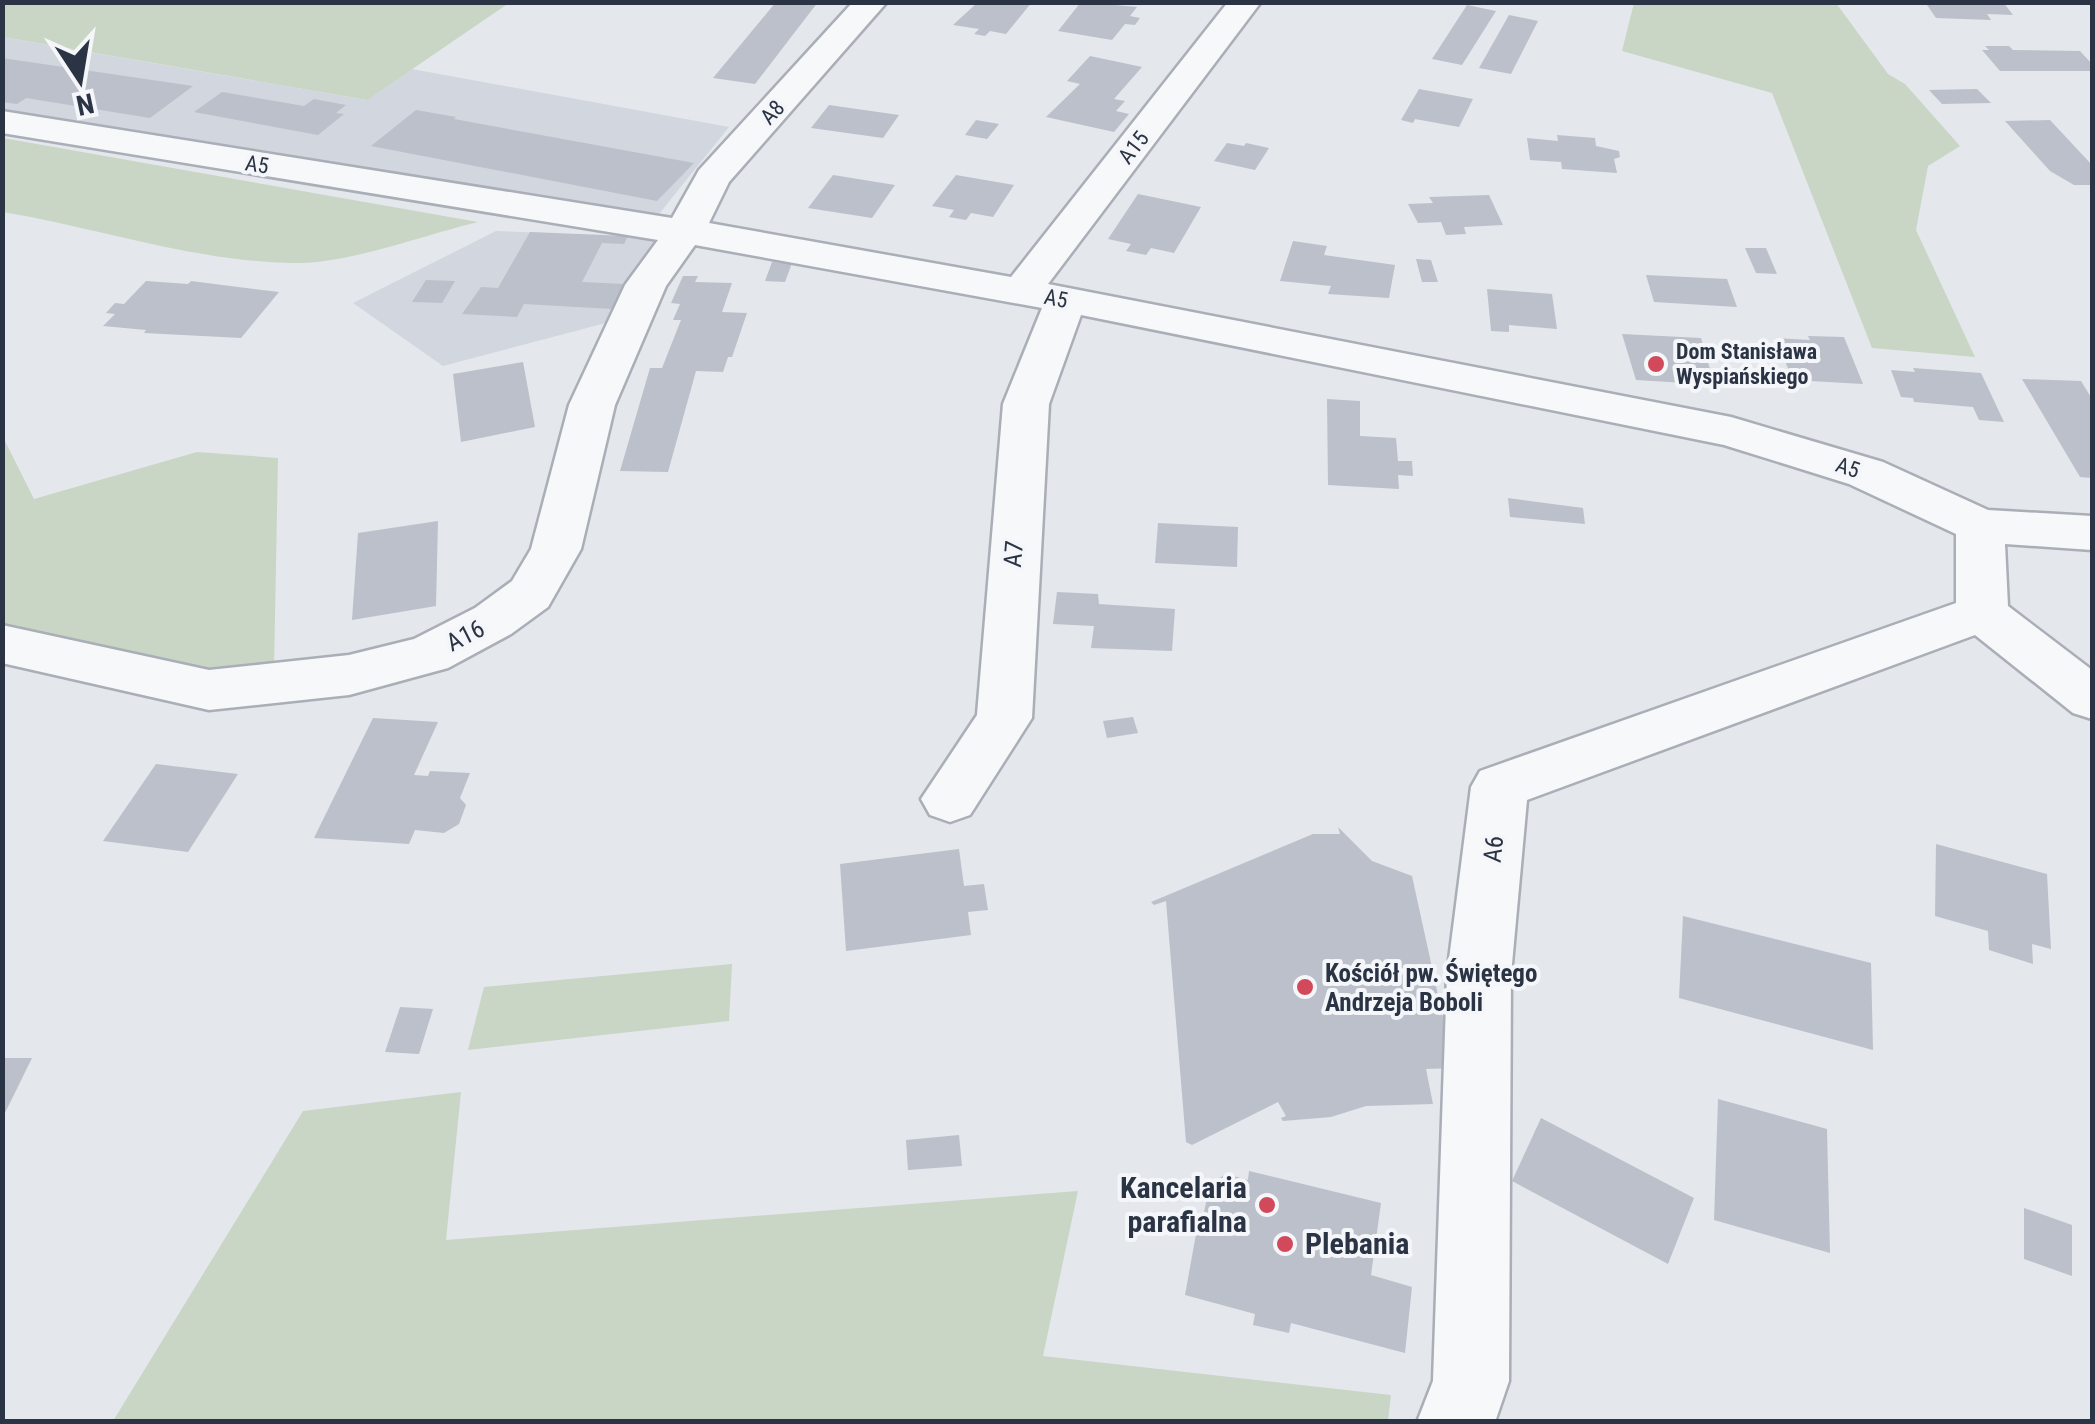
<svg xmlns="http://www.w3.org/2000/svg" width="2095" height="1424" font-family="'Roboto Condensed',sans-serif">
<rect width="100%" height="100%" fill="#e4e7ec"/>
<g fill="#d2d6de">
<path d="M2,37L366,100L412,69L729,127L659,214L3,116Z"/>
<path d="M496,231L663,238L621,319L443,366L353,303Z"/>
</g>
<g fill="#c9d6c5">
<path d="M2,3L3,2L509,3L367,100L3,37Z"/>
<path d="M1634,3H1836L1888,74L1905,84L1960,146L1928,166L1916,230L1975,357L1872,348L1772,93L1622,51Z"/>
<path d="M3,138L478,222C424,235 345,265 291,263C193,261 98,228 3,212Z"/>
<path d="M2,435L34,499L197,452L278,458L274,671L213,670L3,623Z"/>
<path d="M732,964L729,1021L468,1050L484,987Z"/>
<path d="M461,1092L446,1240L1078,1191L1043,1356L1391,1395L1388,1421H113L303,1111Z"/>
</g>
<g fill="#bbc0ca">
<path d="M776,2H818L755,84L713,78Z"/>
<path d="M978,2H1032L1006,34L990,31L985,36L974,34L979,29L953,25Z"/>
<path d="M1081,2L1137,7L1130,16L1140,18L1135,25L1125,24L1112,40L1058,31Z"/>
<path d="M1925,2H2003L2013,15L1987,14L1991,20L1936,18Z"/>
<path d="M1467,5L1496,11L1462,65L1432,59Z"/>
<path d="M1509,15L1538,21L1511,74L1479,68Z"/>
<path d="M1985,46H2009L2013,50L2080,51L2092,64V71H2000L1982,50H1989Z"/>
<path d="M1090,56L1142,67L1114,99L1125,101L1116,111L1129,114L1114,132L1046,117L1080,84L1067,81Z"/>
<path d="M2,58L193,86L150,118L26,98L17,104L2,102Z"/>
<path d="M1419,89L1473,99L1459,127L1415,119L1413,123L1401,120Z"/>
<path d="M1977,89L1991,103L1942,104L1929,90Z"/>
<path d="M222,92L304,106L314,99L346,105L336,113L344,114L318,135L194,112Z"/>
<path d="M829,105L899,115L883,138L811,128Z"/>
<path d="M416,110L456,117L454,119L694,163L657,201L371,146Z"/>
<path d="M976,120L999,124L987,139L965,135Z"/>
<path d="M2050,120L2092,165V185H2074L2050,171L2005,121Z"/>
<path d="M1557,135L1595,138L1596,146L1619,151L1620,157L1614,159L1617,173L1562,169L1561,162L1530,160L1527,138L1558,141Z"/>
<path d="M1227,143L1244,146L1246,143L1269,148L1255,170L1214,161Z"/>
<path d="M833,175L895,185L872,218L808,208Z"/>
<path d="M956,175L1014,185L993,217L971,213L966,220L949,217L954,210L932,206Z"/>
<path d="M1138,194L1201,207L1174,253L1151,248L1146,255L1126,251L1131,244L1108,239Z"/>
<path d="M1489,195L1503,225L1464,227L1466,234L1446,235L1441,222L1418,223L1408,204L1433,203L1429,197Z"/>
<path d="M530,232L628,236L624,244L602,243L582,282L624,284L612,309L524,304L517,317L462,314L481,287L498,288Z"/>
<path d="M1293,241L1327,246L1324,255L1395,265L1389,298L1328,294L1331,286L1280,281Z"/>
<path d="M1745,248H1766L1777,274L1756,273Z"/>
<path d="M1416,259L1431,260L1438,282H1422Z"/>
<path d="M772,262L792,263L785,282L765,281Z"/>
<path d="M1646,275L1727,279L1737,307L1654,302Z"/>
<path d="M683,276H698L695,282L732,283L722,312L747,313L732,357H728L723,372L696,371L668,472L620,471L650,368H662L681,320H673L680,304L671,303Z"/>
<path d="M426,280L455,281L442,303L412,302Z"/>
<path d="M146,281L188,284L191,281L279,292L241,338L144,333L146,330L103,326L115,314L106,313L115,303L124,304Z"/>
<path d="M1487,289L1552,294L1557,329L1509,325V332L1491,331Z"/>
<path d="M1622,334L1701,338L1710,369L1698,368L1702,384L1636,380Z"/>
<path d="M1808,336L1844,337L1863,384L1793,380L1775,338L1810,340Z"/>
<path d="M523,362L535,427L461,442L453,374Z"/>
<path d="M1913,368L1981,373L2004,422L1979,420L1973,407L1914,402L1913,398L1901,397L1891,370L1915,372Z"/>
<path d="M2022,379L2081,381L2092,399V478L2080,477Z"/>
<path d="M1327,399L1360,401V436L1396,438L1398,461H1412L1413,476L1398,475L1399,489L1328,485Z"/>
<path d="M1508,498L1583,508L1585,524L1510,517Z"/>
<path d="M438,521L436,606L352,620L358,533Z"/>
<path d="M1158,523L1238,527L1237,567L1155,563Z"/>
<path d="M1057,592L1098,594L1099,604L1175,609L1172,651L1091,648L1094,626L1053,624Z"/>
<path d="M1133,717L1138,733L1107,738L1103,721Z"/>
<path d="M373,718L438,722L414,775L428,776L430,771L470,773L460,798L466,805L459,824L444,833L415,830L409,844L314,838Z"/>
<path d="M156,764L238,774L188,852L103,841Z"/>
<path d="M1338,827L1372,861L1412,876L1454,1068L1426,1069L1433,1104L1366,1106L1331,1117L1283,1121L1281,1118L1286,1116L1278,1102L1192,1145L1186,1142L1166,901L1154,905L1151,902L1313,834H1340Z"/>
<path d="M1936,844L2047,874L2051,949L2032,944L2033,964L1989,950L1988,931L1935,916Z"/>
<path d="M959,849L964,886L984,884L988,910L968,912L971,935L846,951L840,864Z"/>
<path d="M1683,916L1871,963L1873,1050L1679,998Z"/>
<path d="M400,1007L433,1009L419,1054L385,1052Z"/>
<path d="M2,1058H32L2,1119Z"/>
<path d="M1718,1099L1827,1129L1830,1253L1714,1220Z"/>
<path d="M1541,1118L1694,1198L1668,1264L1512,1181Z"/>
<path d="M959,1135L962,1166L908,1170L906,1140Z"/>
<path d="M1249,1171L1381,1203L1371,1275L1412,1287L1405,1353L1291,1323L1289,1333L1253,1325L1255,1314L1185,1295L1200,1212H1204L1210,1184L1226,1174L1248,1180Z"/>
<path d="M2024,1208L2072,1225V1276L2024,1259Z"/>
</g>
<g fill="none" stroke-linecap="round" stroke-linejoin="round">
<defs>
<path id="minor" d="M853,2H887L729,182L709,223L1011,277L1228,2H1261L1048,284L1731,417L1883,462L1988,510L2092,516V550L2005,544L2008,606L2092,670V719L2073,713L1975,635L1527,800L1511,975L1509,1381L1495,1422H1417L1433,1381L1447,975L1471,787L1480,771L1956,603V534L1849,484L1724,445L1081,315L1049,404L1032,718L970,815L950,822L930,815L921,799L977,715L1003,404L1042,308L695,245L666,286L615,405L581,549L548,607L511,634L448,668L349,695L209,710L2,663V625L209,670L349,655L414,639L475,608L512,581L531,549L569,405L625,285L658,240L2,133V111L672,218L699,170Z"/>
</defs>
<use href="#minor" stroke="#a9aeb7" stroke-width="5"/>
<use href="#minor" fill="#f7f8fa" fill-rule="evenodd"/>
</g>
<g fill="#d1495b" stroke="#f4f6f9" stroke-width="4">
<circle cx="1656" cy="364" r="10"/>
<circle cx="1305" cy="987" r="10"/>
<circle cx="1267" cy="1205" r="10"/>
<circle cx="1285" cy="1244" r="10"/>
</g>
<g text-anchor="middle" stroke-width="8" stroke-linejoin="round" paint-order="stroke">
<g font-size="22" fill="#2b3445" stroke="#f4f6f9">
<text transform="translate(772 112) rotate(-47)" y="8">A8</text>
<text transform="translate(1133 147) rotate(-52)" y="8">A15</text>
<text transform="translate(257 164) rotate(9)" y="8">A5</text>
<text transform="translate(1056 298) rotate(11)" y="8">A5</text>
<text transform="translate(1848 467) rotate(19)" y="8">A5</text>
</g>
<g font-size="22" font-weight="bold" fill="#2b3445" stroke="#f4f6f9" text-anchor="start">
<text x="1676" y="359">Dom Stanisława<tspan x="1676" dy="25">Wyspiańskiego</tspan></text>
</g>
<g font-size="25" fill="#2b3445" stroke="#f4f6f9">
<text transform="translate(1013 554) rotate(-85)" y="9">A7</text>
<text transform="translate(465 635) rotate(-27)" y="9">A16</text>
<text transform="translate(1493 849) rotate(-84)" y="9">A6</text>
</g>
<g font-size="25" font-weight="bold" fill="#2b3445" stroke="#f4f6f9" text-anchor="start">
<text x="1325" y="982">Kościół pw. Świętego<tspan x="1325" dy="29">Andrzeja Boboli</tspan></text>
</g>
<g font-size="30" font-weight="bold" fill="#2b3445" stroke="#f4f6f9" text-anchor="end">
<text x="1247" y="1198">Kancelaria<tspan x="1247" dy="34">parafialna</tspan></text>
<text x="1305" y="1254" text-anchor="start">Plebania</text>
</g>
</g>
<rect width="2095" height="1424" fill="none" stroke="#2b3445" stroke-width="10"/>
<g transform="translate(80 80) rotate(168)" stroke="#f4f6f9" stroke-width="8" paint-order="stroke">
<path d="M0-8L18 38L0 25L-18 38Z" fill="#2b3445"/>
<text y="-15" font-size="28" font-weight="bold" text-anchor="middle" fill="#2b3445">N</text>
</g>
</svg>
